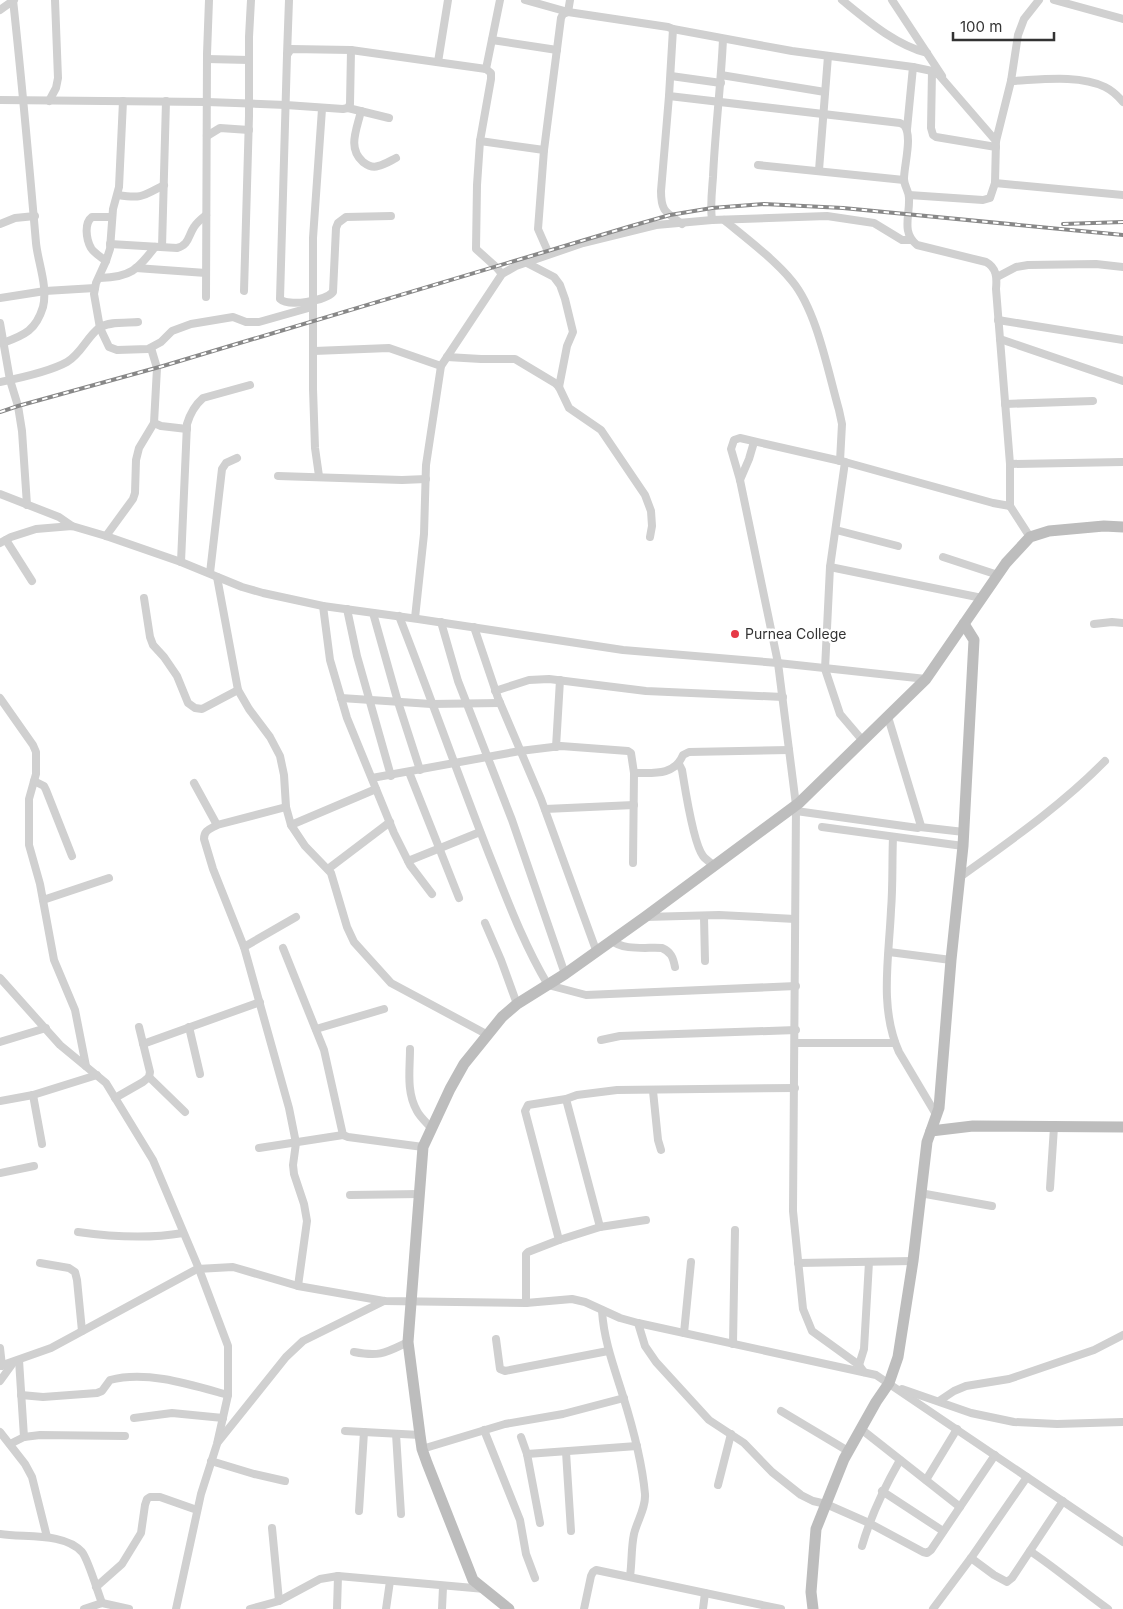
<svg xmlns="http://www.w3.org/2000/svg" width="1123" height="1609" font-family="Inter,sans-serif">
<rect width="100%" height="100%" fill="#fff"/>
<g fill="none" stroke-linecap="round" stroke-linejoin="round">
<g stroke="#d0d0d0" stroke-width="8">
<path d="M525,0L568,12L570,0"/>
<path d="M842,0C868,21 894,44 927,53"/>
<path d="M892,0L942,76"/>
<path d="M1054,0L1123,19"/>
<path d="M0,10L14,0"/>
<path d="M673,29L792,51L913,67L932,71L939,75L996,141"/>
<path d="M492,40L557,50"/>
<path d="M287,55L289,0"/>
<path d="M207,59L249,60"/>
<path d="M438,62L448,0"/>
<path d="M486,69L500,0"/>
<path d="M932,71L931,128L933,135L936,137L996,147"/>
<path d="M721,75L825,92"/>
<path d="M671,76L721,83"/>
<path d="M1011,81C1038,80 1079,74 1105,87C1111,90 1118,96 1123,102"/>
<path d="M669,96L661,191C661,212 666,212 682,224"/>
<path d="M0,100L207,102L286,105L343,109L348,108L350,104L351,50"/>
<path d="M49,101L56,88L58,78L55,0"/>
<path d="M123,101L119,187L113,209L110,249L106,261L96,283L94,294L100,328L109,347L117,350L148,349L161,342L172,331L191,324L233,317L246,322H259L312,307"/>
<path d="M348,108L389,118"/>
<path d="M361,111C357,129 347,148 363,162C367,165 373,168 378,166C384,165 390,161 396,158"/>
<path d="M907,129L913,67"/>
<path d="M207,136L220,128L249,130"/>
<path d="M480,141L477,185L476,249L496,267L502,274"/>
<path d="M544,150L538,229L549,254"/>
<path d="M758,165L904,180"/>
<path d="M819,170L828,56"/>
<path d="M995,183L1123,195"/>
<path d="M118,195C142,199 143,196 164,185"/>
<path d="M909,195L983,200L990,198L995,183L996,141L1011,81L1018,35L1024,19L1039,0"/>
<path d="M391,216L346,217L338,223L336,228L333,292C325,301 288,307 280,299L287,55L291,49L351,50L486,69L491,73V79L480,141L544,150L561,18L563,14L568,12L668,27L673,29L669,96L900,123L904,125C913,136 904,165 904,179C904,186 909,191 909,198C910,216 901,232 917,245L986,262C997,268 997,278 996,289L1010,464V506L1030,537"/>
<path d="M712,220C710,206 712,191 713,177C715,131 721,85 723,39"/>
<path d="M724,220C746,238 775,260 792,281C817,311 828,372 839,410L842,424L840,461"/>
<path d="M0,224L15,218L35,216"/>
<path d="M110,244L177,248C189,245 188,236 194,227C197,222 201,219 206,215"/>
<path d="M162,247L166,101"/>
<path d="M106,261C101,257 94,253 91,248C86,239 84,223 92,217H112"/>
<path d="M525,262L554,277L560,285L565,299L573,332L567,346L559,387"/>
<path d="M136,268L206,273"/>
<path d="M997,277L1016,267L1028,265L1096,264L1123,267"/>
<path d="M100,278C131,277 137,270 155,247"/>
<path d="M244,291L249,116V37L251,0"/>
<path d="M206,297L207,54L209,0"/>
<path d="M0,298L45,291L95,288"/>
<path d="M998,320L1123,340"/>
<path d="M0,323L10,380L18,406L22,431L27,505"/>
<path d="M1000,339L1123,381"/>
<path d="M3,343C25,335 36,330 43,307C48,286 38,263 36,243C29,162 22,81 13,0"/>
<path d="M314,351L389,348L441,366"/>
<path d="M447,357L481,359H515L555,383L559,387L569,408L601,430L645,495L651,511L652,526L650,537"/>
<path d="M0,382C20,378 49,372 67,362C81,354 87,337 99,328C109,321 127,323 138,322"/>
<path d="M1005,404L1093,401"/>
<path d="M154,423L161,426L187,429"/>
<path d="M845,462L830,567L825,669L840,714L863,741"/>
<path d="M1010,464L1123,462"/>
<path d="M278,476L402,480L426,479"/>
<path d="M319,476L315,448L313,389V238L322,109"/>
<path d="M740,480L749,459L754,442"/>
<path d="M0,494L59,517L72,526"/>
<path d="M836,530L898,546"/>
<path d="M106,536L133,499L135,493L136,460L139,448L154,423L157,368L151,348"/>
<path d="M6,540L32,581"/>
<path d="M0,543L11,537L36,529L72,526L106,536L181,562L242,587L263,593L323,606L418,619L623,650L778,663L926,679"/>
<path d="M943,557L998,575"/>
<path d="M181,562L187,424C190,414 195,405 203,398L250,385"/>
<path d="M830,567L982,598"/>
<path d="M210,573L222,469L226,463L237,458"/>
<path d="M217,577L238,690L249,709L270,737L280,756L284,775L286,807L291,825L305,846L331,873L347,927L354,942L391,983L488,1035"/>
<path d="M144,598L150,637L153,645L164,657L177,676L188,703L195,708L202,709L238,690"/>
<path d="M323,606L330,660L347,718L394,833L410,865L432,894"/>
<path d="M347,609L357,656L391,776"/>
<path d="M373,613L398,702L420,770"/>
<path d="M399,616C430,695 458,775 489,854C507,899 523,943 548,985L586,995L796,986"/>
<path d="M415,618L424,534L426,465L441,366L502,274L516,266L583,243L656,225L712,220L827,216L874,223L902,240H911"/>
<path d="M441,622L458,681L512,820L565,974"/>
<path d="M1094,624L1112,622L1123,623"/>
<path d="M474,627L498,698L541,799L596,950"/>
<path d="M495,691L529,680L549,679L646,691L783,697"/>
<path d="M0,698L33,745L36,752V774L29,799V845L40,884L54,960L75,1010L86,1066"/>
<path d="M341,698L431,704L500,703"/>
<path d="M556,747L560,680"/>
<path d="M679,764L682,770C685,788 693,843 703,856C706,860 711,863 715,866"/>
<path d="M409,772L459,898"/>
<path d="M634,773C654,773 674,776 683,755L689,752L789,750"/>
<path d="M372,778L520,751L561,746L628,751L631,753L634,773L633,863"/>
<path d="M34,781L44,786L46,790L72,856"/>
<path d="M194,783L217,825C210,829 204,830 204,839L213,869L244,947L289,1108L296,1143L293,1165L294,1174L304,1204L307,1221L298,1286"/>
<path d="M545,809L634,805"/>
<path d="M796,811L918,828L921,826L888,717"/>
<path d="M217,825L286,807"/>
<path d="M291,825L376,789"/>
<path d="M822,827L963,846"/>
<path d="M920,827L964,832"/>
<path d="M893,837C892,861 893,886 891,910C889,957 879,1008 899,1052L937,1116"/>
<path d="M408,861L480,832"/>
<path d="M328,869L390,822"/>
<path d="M960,877C1010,841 1062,805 1105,761"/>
<path d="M43,900L109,878"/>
<path d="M645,917L719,915L795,919"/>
<path d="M704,917L705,961"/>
<path d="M485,923L501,960L517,1004"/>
<path d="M611,940C623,951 647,947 662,948C671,952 673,957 675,967"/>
<path d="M244,947L296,917"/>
<path d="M283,948L324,1050L343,1135"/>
<path d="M889,952L951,960"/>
<path d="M0,978L60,1045L106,1083L153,1160L199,1269L228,1346V1395L217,1444L201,1494L176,1609"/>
<path d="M189,1027L200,1074"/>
<path d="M316,1029L384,1009"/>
<path d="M601,1040L620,1036L796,1030"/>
<path d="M0,1042L46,1028"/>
<path d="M795,1043H895"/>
<path d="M143,1044L260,1002"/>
<path d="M410,1049C410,1069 406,1092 417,1111C420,1117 427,1123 432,1129"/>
<path d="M149,1077L185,1112"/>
<path d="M653,1091L658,1140L661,1150"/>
<path d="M33,1095L42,1144"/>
<path d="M115,1098L143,1082L149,1077L150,1072L139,1027"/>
<path d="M566,1099L600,1227"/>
<path d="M0,1101L33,1095L97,1075"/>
<path d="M259,1148L343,1135L348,1137L423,1147"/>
<path d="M0,1173L34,1166"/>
<path d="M1050,1188L1054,1127"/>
<path d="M920,1193L992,1206"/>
<path d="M350,1195L420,1194"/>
<path d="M78,1232C113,1237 148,1239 183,1233"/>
<path d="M559,1240L525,1111L528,1105L566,1099L577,1095L617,1090L795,1088"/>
<path d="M40,1263L69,1268L75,1272L77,1280L82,1331"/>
<path d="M798,1263L913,1261"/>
<path d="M526,1303V1254L528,1252L559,1240L600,1227L646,1220"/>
<path d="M602,1311C604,1341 614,1367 623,1396C633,1428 642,1461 645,1494C646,1508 637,1521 634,1534C631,1548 632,1563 630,1576"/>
<path d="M638,1323L645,1346L656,1362L709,1420L744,1443L772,1472L801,1495L813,1501L826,1504L869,1523L923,1552L927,1553L931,1550L995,1455"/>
<path d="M684,1333L691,1262"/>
<path d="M496,1339L500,1369L505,1371L608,1351"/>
<path d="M733,1344L735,1230"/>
<path d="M0,1348L2,1366"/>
<path d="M354,1352C380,1357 385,1353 408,1342"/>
<path d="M19,1360L24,1437"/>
<path d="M859,1365L864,1349L869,1262"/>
<path d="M0,1366L51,1348L197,1269L233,1267L298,1286L384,1301L526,1303L572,1299L585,1302L620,1318L638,1323L876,1375L1123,1542"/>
<path d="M864,1372L859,1365L812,1331L803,1309L793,1211L796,805L778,663L740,480L731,449L734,440L740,438L845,462L993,503L1010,506"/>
<path d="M0,1381L13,1363"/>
<path d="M902,1389L971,1413L1014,1422L1057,1424L1123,1422"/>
<path d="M21,1395L43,1397L97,1393L102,1391L110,1380C147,1370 192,1385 228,1395"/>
<path d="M939,1401L954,1391L966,1386L1009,1379L1094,1350L1123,1335"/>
<path d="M781,1411L848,1451"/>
<path d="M134,1418L172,1413L223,1418"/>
<path d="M861,1429L960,1507"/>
<path d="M484,1430L520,1520L526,1554L535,1578"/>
<path d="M345,1431L420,1435"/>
<path d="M0,1432L25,1464L32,1477L47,1537"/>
<path d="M396,1434L401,1514"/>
<path d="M521,1437L527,1454L540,1523"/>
<path d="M218,1442L286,1357L303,1341L384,1301"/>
<path d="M10,1444L24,1437L40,1435L125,1436"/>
<path d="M422,1449L505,1424L563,1414L624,1398"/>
<path d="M566,1452L571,1531"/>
<path d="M527,1454L637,1446"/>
<path d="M211,1461L254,1474L285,1481"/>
<path d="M926,1480L957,1429"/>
<path d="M718,1485L731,1434"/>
<path d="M882,1491L943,1531"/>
<path d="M359,1511L364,1432"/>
<path d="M272,1528L279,1601"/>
<path d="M0,1534C24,1538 64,1532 82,1552C88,1559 98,1593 102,1603"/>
<path d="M862,1546C871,1515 884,1488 900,1460"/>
<path d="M1030,1551C1057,1569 1081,1590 1108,1609"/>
<path d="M971,1558L994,1575L1007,1582L1012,1578L1063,1501"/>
<path d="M96,1587L122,1564L141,1533L145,1505L147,1499L150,1497H160L197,1510"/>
<path d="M84,1609L102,1603L129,1609"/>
<path d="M250,1609L279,1601L320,1579L338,1576L485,1589"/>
<path d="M337,1609L338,1576"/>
<path d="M386,1609L390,1581"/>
<path d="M442,1609L443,1587"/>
<path d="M584,1609L591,1576L593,1572L596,1570L781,1609"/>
<path d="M703,1609L705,1593"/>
<path d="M933,1609L971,1558L1027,1477"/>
</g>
<g stroke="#bdbdbd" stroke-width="11">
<path d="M931,1131L973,1126L1123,1127"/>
<path d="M509,1609L473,1580L427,1463L422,1449L420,1435L408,1342L423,1147L450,1089L464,1064L502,1017L517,1004L565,974L645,917L799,803L926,679L1006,563L1030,537L1049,531L1104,526L1123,527"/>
<path d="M813,1609L811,1592L816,1529L844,1459L876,1402L889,1383L898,1357L913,1261L927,1142L939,1108L951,960L963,846L974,640L964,624"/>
</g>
<defs>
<g id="rail">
<path d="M1063,224L1123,222"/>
<path d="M0,412L18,406L163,366L628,227L670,215L712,208L764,204L843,208L1123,235"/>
</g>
</defs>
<use href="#rail" stroke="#888" stroke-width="4"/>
<use href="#rail" stroke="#fff" stroke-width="2" stroke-dasharray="5.5" stroke-linecap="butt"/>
</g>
<circle fill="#e63946" stroke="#fff" stroke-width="2" cx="735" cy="634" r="5"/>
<g text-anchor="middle" stroke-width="5" stroke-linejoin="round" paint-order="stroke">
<g font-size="14" fill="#333" stroke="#fff" text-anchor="start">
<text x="745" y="639">Purnea College</text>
</g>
</g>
<path d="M953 32v8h101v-8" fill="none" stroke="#333333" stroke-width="2.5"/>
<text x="960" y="32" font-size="15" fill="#333333" stroke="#ffffff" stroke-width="4" paint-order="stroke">100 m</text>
</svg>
